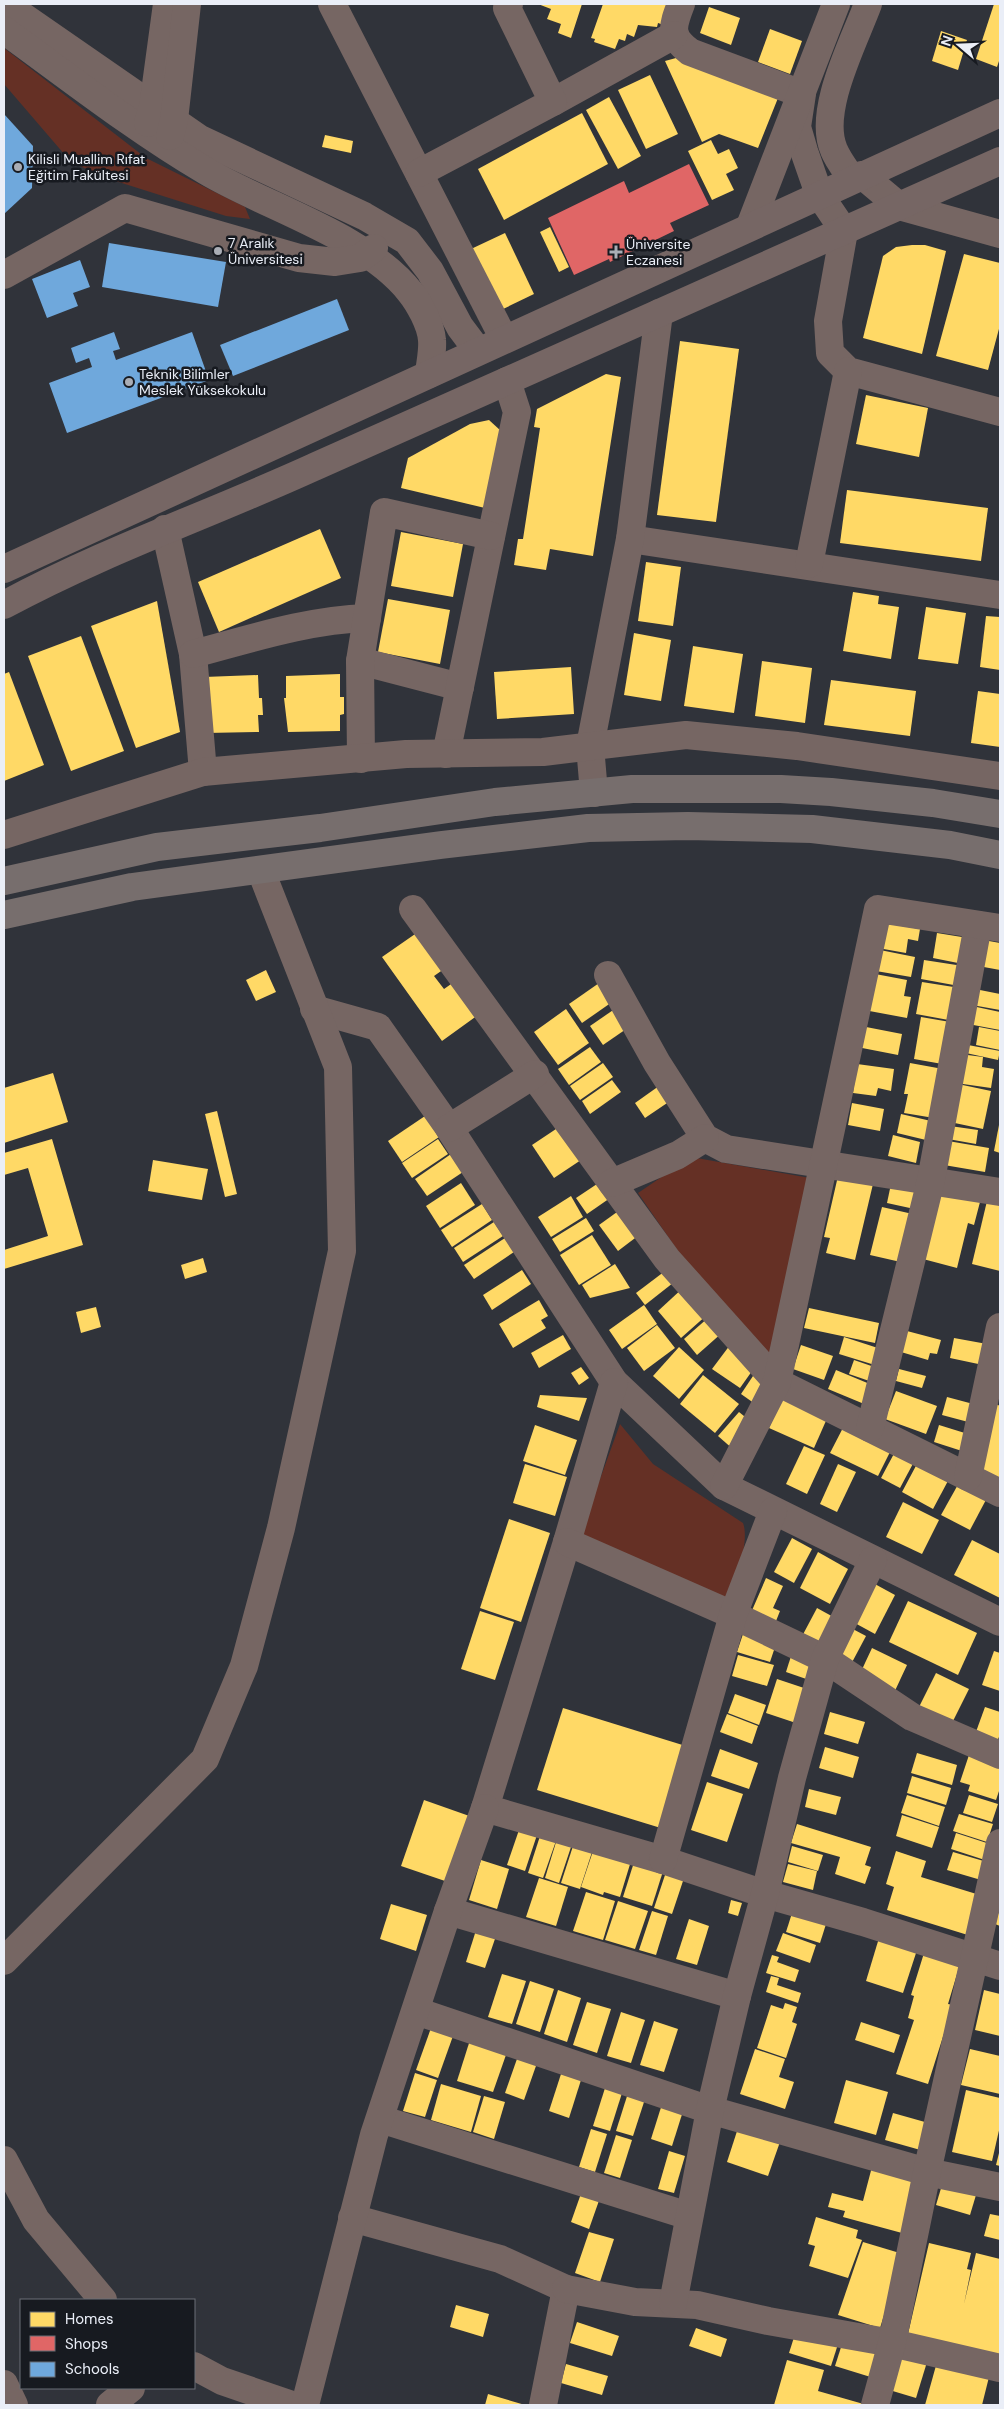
<svg xmlns="http://www.w3.org/2000/svg" width="1004" height="2409" font-family="'DM Sans',sans-serif">
<rect width="100%" height="100%" fill="#30333a"/>
<g fill="#653025">
<path d="M4,48L146,158L245,207L250,219L226,216L106,178L71,162L4,84Z"/>
<path d="M691,1157L810,1178L772,1358L693,1273L638,1193Z"/>
<path d="M620,1424L653,1464L743,1523C750,1540 736,1590 722,1602L580,1534Z"/>
</g>
<g fill="#ffd966">
<path d="M538,4H582L571,38L558,33L561,24L547,19L551,9Z"/>
<path d="M603,4H668L661,24L658,23L657,27L638,25L634,37L627,34L625,41L619,39L615,49L594,42L595,39L591,38Z"/>
<path d="M994,4H1000V58L997,67L976,59Z"/>
<path d="M709,7L740,18L731,45L700,33Z"/>
<path d="M770,29L802,41L790,74L758,62Z"/>
<path d="M941,31L967,40L958,70L932,61Z"/>
<path d="M676,58L780,93L758,148L719,134L702,142L665,61Z"/>
<path d="M650,75L678,134L646,149L618,90Z"/>
<path d="M609,97L641,156L618,169L586,110Z"/>
<path d="M582,113L608,164L504,220L478,169Z"/>
<path d="M325,135L353,141L351,153L322,147Z"/>
<path d="M711,140L718,154L729,149L738,168L726,174L734,190L712,200L688,151Z"/>
<path d="M550,227L569,267L559,272L540,232Z"/>
<path d="M505,233L534,294L501,310L471,249Z"/>
<path d="M912,245H925L946,251L922,354L863,338L883,256L896,247Z"/>
<path d="M964,254L1000,263V325L988,370L936,356Z"/>
<path d="M680,341L739,349L716,522L657,515Z"/>
<path d="M606,374L621,377L593,556L550,549L546,570L514,565L518,539H523L540,428L534,427L537,409Z"/>
<path d="M866,395L928,408L919,457L856,444Z"/>
<path d="M489,420L501,431L485,508L401,488L408,458L470,424Z"/>
<path d="M847,490L988,508L981,561L840,543Z"/>
<path d="M320,529L341,578L219,632L198,582Z"/>
<path d="M401,532L463,544L453,597L391,586Z"/>
<path d="M646,562L681,567L673,626L638,621Z"/>
<path d="M853,592L879,596L878,604L899,607L891,659L843,651Z"/>
<path d="M388,599L450,610L440,664L378,652Z"/>
<path d="M157,601L180,732L136,748L91,626Z"/>
<path d="M926,607L966,613L958,664L918,659Z"/>
<path d="M986,616L1000,617V670L980,667Z"/>
<path d="M634,633L671,640L661,701L624,695Z"/>
<path d="M81,636L124,751L71,771L28,656Z"/>
<path d="M693,646L743,654L734,713L684,706Z"/>
<path d="M762,661L812,668L805,723L755,716Z"/>
<path d="M571,667L574,714L497,719L494,672Z"/>
<path d="M9,672L44,765L4,781V674Z"/>
<path d="M340,674V697H344V714L340,715V731L288,732L284,698H286V676Z"/>
<path d="M258,675L259,698H262L263,715H258L259,732L206,733L204,677Z"/>
<path d="M831,680L916,691L910,736L824,725Z"/>
<path d="M978,691L1000,694V747L971,743Z"/>
<path d="M883,923L920,929L918,941L908,939L906,953L878,948Z"/>
<path d="M418,932L444,969L434,976L444,989L454,982L478,1015L442,1041L382,957Z"/>
<path d="M937,933L968,938L963,964L933,958Z"/>
<path d="M978,939L1000,943V970L973,965Z"/>
<path d="M880,950L915,957L911,977L876,971Z"/>
<path d="M924,960L963,966L959,986L921,979Z"/>
<path d="M266,970L276,992L256,1001L246,980Z"/>
<path d="M870,973L907,980L904,996L911,997L907,1018L864,1010Z"/>
<path d="M602,981L615,1000L582,1023L569,1004Z"/>
<path d="M922,982L960,988L954,1021L916,1014Z"/>
<path d="M975,989L1000,994V1010L972,1005Z"/>
<path d="M619,1006L632,1025L603,1045L590,1026Z"/>
<path d="M972,1006L1000,1012V1030L968,1024Z"/>
<path d="M566,1009L589,1043L558,1065L534,1032Z"/>
<path d="M921,1017L956,1023L948,1065L914,1059Z"/>
<path d="M861,1026L902,1034L898,1055L857,1047Z"/>
<path d="M979,1027L1000,1031V1050L976,1045Z"/>
<path d="M968,1045L1000,1051L998,1060L966,1053Z"/>
<path d="M590,1047L601,1062L569,1085L558,1069Z"/>
<path d="M960,1054L983,1057L982,1067L994,1069L991,1088L956,1083Z"/>
<path d="M603,1063L613,1077L580,1100L570,1086Z"/>
<path d="M910,1063L943,1069L934,1118L904,1113L908,1094H904Z"/>
<path d="M857,1064L894,1069L891,1091L878,1088L876,1096L853,1093Z"/>
<path d="M53,1073L68,1122L4,1143V1088Z"/>
<path d="M612,1080L621,1092L590,1114L582,1101Z"/>
<path d="M666,1081L676,1097L645,1118L635,1103Z"/>
<path d="M958,1084L991,1091L983,1129L950,1122Z"/>
<path d="M852,1103L884,1109L880,1131L848,1125Z"/>
<path d="M217,1111L237,1194L225,1197L205,1114Z"/>
<path d="M901,1114L931,1121L926,1140L897,1133Z"/>
<path d="M425,1116L439,1137L402,1162L388,1141Z"/>
<path d="M562,1125L584,1158L554,1178L532,1145Z"/>
<path d="M999,1125H1000V1153L994,1151Z"/>
<path d="M950,1126L978,1130L976,1144L948,1139Z"/>
<path d="M893,1135L920,1142L916,1163L888,1156Z"/>
<path d="M52,1139L83,1245L4,1269V1250L48,1236L28,1168L4,1175V1153Z"/>
<path d="M438,1139L448,1154L412,1178L402,1163Z"/>
<path d="M948,1141L989,1148L985,1172L944,1165Z"/>
<path d="M451,1154L463,1172L427,1196L415,1179Z"/>
<path d="M153,1160L208,1169L202,1200L148,1191Z"/>
<path d="M838,1176L873,1184L855,1260L826,1253L830,1238L824,1237Z"/>
<path d="M603,1180L613,1196L587,1214L576,1198Z"/>
<path d="M461,1183L475,1205L440,1228L426,1206Z"/>
<path d="M891,1184L923,1191L919,1210L887,1203Z"/>
<path d="M936,1191L980,1202L974,1225L968,1223L957,1268L923,1259Z"/>
<path d="M571,1196L583,1217L551,1237L538,1217Z"/>
<path d="M987,1201L1000,1204V1271L972,1264Z"/>
<path d="M482,1204L492,1220L452,1247L441,1230Z"/>
<path d="M624,1207L643,1232L618,1251L599,1225Z"/>
<path d="M882,1207L917,1215L905,1263L870,1255Z"/>
<path d="M586,1218L594,1231L560,1252L552,1239Z"/>
<path d="M494,1222L503,1236L463,1262L454,1248Z"/>
<path d="M592,1235L611,1265L579,1285L560,1255Z"/>
<path d="M505,1238L514,1252L474,1279L464,1265Z"/>
<path d="M203,1258L207,1272L185,1279L181,1265Z"/>
<path d="M615,1264L630,1288L590,1298L582,1285Z"/>
<path d="M669,1268L678,1279L645,1305L636,1293Z"/>
<path d="M522,1270L531,1284L492,1310L483,1295Z"/>
<path d="M684,1287L708,1314L681,1338L658,1311Z"/>
<path d="M539,1300L548,1316L541,1320L546,1328L513,1348L499,1324Z"/>
<path d="M644,1305L657,1324L622,1349L609,1330Z"/>
<path d="M96,1307L101,1327L81,1333L76,1312Z"/>
<path d="M809,1308L879,1323L875,1343L804,1328Z"/>
<path d="M709,1317L723,1332L697,1355L684,1339Z"/>
<path d="M657,1325L675,1348L644,1371L627,1348Z"/>
<path d="M907,1331L941,1340L937,1354L930,1353L928,1360L901,1352Z"/>
<path d="M563,1335L571,1349L539,1368L531,1353Z"/>
<path d="M844,1337L884,1350L878,1366L839,1354Z"/>
<path d="M954,1338L987,1344L983,1365L950,1358Z"/>
<path d="M730,1345L757,1364L740,1388L712,1369Z"/>
<path d="M801,1345L833,1356L824,1380L793,1369Z"/>
<path d="M679,1347L704,1370L679,1399L653,1376Z"/>
<path d="M854,1360L883,1370L878,1384L849,1374Z"/>
<path d="M581,1367L589,1378L579,1385L571,1373Z"/>
<path d="M899,1369L926,1376L922,1388L896,1381Z"/>
<path d="M757,1370L774,1382L758,1406L741,1394Z"/>
<path d="M836,1370L877,1387L869,1406L828,1389Z"/>
<path d="M703,1375L739,1404L715,1433L680,1404Z"/>
<path d="M896,1391L937,1406L926,1434L885,1419Z"/>
<path d="M784,1394L829,1414L814,1448L769,1428Z"/>
<path d="M540,1395L587,1398L579,1421L537,1407Z"/>
<path d="M947,1397L977,1405L972,1423L942,1415Z"/>
<path d="M996,1404L1000,1406V1478L974,1469Z"/>
<path d="M739,1412L755,1425L734,1450L718,1436Z"/>
<path d="M847,1420L894,1444L878,1476L830,1453Z"/>
<path d="M535,1425L577,1440L565,1475L523,1461Z"/>
<path d="M939,1425L968,1434L962,1451L934,1442Z"/>
<path d="M804,1446L825,1455L807,1494L786,1484Z"/>
<path d="M897,1448L916,1458L900,1488L881,1478Z"/>
<path d="M918,1462L949,1479L933,1509L902,1492Z"/>
<path d="M525,1464L567,1477L555,1516L513,1503Z"/>
<path d="M838,1464L856,1472L837,1512L820,1504Z"/>
<path d="M960,1481L988,1496L970,1530L941,1515Z"/>
<path d="M903,1502L939,1520L922,1554L886,1537Z"/>
<path d="M509,1519L550,1533L521,1622L480,1608Z"/>
<path d="M792,1538L812,1549L794,1583L774,1572Z"/>
<path d="M972,1540L1000,1554V1598L954,1575Z"/>
<path d="M818,1552L848,1569L830,1604L800,1588Z"/>
<path d="M766,1578L783,1586L773,1608L780,1611L774,1626L750,1615Z"/>
<path d="M873,1583L895,1595L875,1634L853,1622Z"/>
<path d="M908,1601L977,1633L958,1675L889,1642Z"/>
<path d="M817,1608L837,1619L821,1650L800,1640Z"/>
<path d="M480,1611L514,1622L495,1680L461,1669Z"/>
<path d="M849,1627L866,1636L849,1668L833,1659Z"/>
<path d="M743,1634L776,1644L770,1662L737,1652Z"/>
<path d="M872,1648L907,1665L893,1695L858,1678Z"/>
<path d="M994,1651L1000,1653V1691L982,1685Z"/>
<path d="M792,1653L821,1663L815,1682L786,1672Z"/>
<path d="M738,1655L774,1665L767,1686L732,1676Z"/>
<path d="M936,1673L969,1689L952,1723L919,1707Z"/>
<path d="M777,1679L810,1690L799,1724L766,1713Z"/>
<path d="M735,1694L766,1705L759,1725L728,1713Z"/>
<path d="M985,1707L1000,1712V1734L995,1748L973,1740Z"/>
<path d="M563,1708L689,1747L664,1829L537,1790Z"/>
<path d="M830,1712L865,1722L858,1744L824,1734Z"/>
<path d="M727,1714L758,1726L752,1744L720,1732Z"/>
<path d="M825,1747L859,1757L853,1778L819,1768Z"/>
<path d="M720,1749L758,1763L749,1789L711,1776Z"/>
<path d="M970,1752L1000,1762V1788L996,1800L968,1791L970,1785L960,1782Z"/>
<path d="M917,1753L957,1765L952,1785L911,1773Z"/>
<path d="M912,1776L951,1788L946,1805L907,1793Z"/>
<path d="M707,1782L743,1794L727,1842L691,1830Z"/>
<path d="M809,1789L841,1797L836,1815L805,1807Z"/>
<path d="M907,1795L945,1807L939,1826L901,1813Z"/>
<path d="M969,1795L998,1804L992,1822L963,1813Z"/>
<path d="M424,1800L475,1818L445,1881L401,1866Z"/>
<path d="M959,1814L993,1824L987,1842L953,1831Z"/>
<path d="M902,1815L939,1827L932,1848L896,1836Z"/>
<path d="M797,1824L871,1847L865,1865L871,1867L865,1884L835,1874L840,1857L791,1843Z"/>
<path d="M520,1827L538,1832L525,1871L507,1865Z"/>
<path d="M541,1833L557,1838L543,1878L528,1873Z"/>
<path d="M956,1833L996,1846L991,1862L951,1849Z"/>
<path d="M557,1839L572,1844L559,1883L545,1878Z"/>
<path d="M574,1843L593,1849L580,1889L561,1883Z"/>
<path d="M792,1846L823,1855L818,1871L788,1862Z"/>
<path d="M594,1848L631,1861L620,1897L604,1892L603,1895L581,1887Z"/>
<path d="M896,1851L926,1861L921,1877L983,1896L971,1936L887,1910L894,1887L886,1884Z"/>
<path d="M953,1852L987,1862L981,1880L947,1870Z"/>
<path d="M635,1859L664,1868L652,1906L623,1897Z"/>
<path d="M481,1860L509,1869L497,1909L469,1900Z"/>
<path d="M788,1864L817,1871L813,1890L783,1882Z"/>
<path d="M667,1869L685,1875L672,1914L654,1908Z"/>
<path d="M539,1878L568,1887L556,1926L526,1917Z"/>
<path d="M586,1892L615,1901L603,1940L573,1931Z"/>
<path d="M731,1900L742,1903L738,1916L728,1913Z"/>
<path d="M618,1901L648,1911L635,1949L605,1940Z"/>
<path d="M391,1904L427,1915L416,1951L380,1939Z"/>
<path d="M1000,1908V1926L995,1924Z"/>
<path d="M793,1910L827,1921L820,1943L786,1932Z"/>
<path d="M652,1911L668,1916L656,1955L639,1950Z"/>
<path d="M689,1919L709,1926L697,1965L676,1959Z"/>
<path d="M477,1927L497,1933L485,1968L466,1962Z"/>
<path d="M783,1933L816,1945L810,1963L776,1951Z"/>
<path d="M879,1938L917,1950L903,1993L866,1981Z"/>
<path d="M924,1953L960,1964L948,2004L953,2005L928,2084L896,2074L914,2020L908,2018L914,1996L911,1995Z"/>
<path d="M772,1955L779,1957L777,1962L799,1970L795,1982L766,1973Z"/>
<path d="M502,1974L526,1981L512,2024L488,2017Z"/>
<path d="M771,1976L779,1978L777,1985L801,1993L798,2003L766,1992Z"/>
<path d="M530,1981L554,1989L540,2032L516,2024Z"/>
<path d="M558,1990L581,1998L567,2042L544,2034Z"/>
<path d="M984,1990L1000,1994V2036L975,2030Z"/>
<path d="M587,2002L611,2009L597,2053L573,2045Z"/>
<path d="M785,2003L797,2007L792,2022L797,2024L786,2058L757,2048L771,2005L783,2009Z"/>
<path d="M621,2012L645,2020L631,2063L607,2056Z"/>
<path d="M654,2021L678,2029L664,2072L640,2065Z"/>
<path d="M861,2022L900,2035L894,2053L855,2040Z"/>
<path d="M431,2028L453,2036L438,2078L416,2070Z"/>
<path d="M470,2040L507,2052L493,2092L457,2081Z"/>
<path d="M755,2049L785,2059L779,2077L794,2082L785,2109L740,2094Z"/>
<path d="M970,2049L1000,2056V2094L961,2085Z"/>
<path d="M518,2056L537,2063L524,2100L505,2093Z"/>
<path d="M415,2073L437,2080L425,2117L403,2111Z"/>
<path d="M561,2074L581,2080L569,2118L549,2111Z"/>
<path d="M846,2080L888,2092L876,2135L834,2123Z"/>
<path d="M441,2084L481,2096L471,2132L431,2120Z"/>
<path d="M605,2088L622,2093L610,2131L593,2126Z"/>
<path d="M966,2090L1000,2098V2126L992,2161L952,2152Z"/>
<path d="M628,2093L645,2099L633,2136L616,2131Z"/>
<path d="M484,2096L505,2102L494,2139L473,2132Z"/>
<path d="M663,2101L684,2108L672,2146L651,2139Z"/>
<path d="M893,2113L932,2124L924,2151L885,2140Z"/>
<path d="M739,2125L781,2139L768,2176L727,2162Z"/>
<path d="M591,2129L607,2134L595,2172L579,2167Z"/>
<path d="M616,2135L632,2140L620,2178L604,2173Z"/>
<path d="M1000,2149V2166L996,2165Z"/>
<path d="M669,2151L685,2156L674,2193L658,2189Z"/>
<path d="M873,2163L918,2175L902,2233L843,2217L845,2211L828,2207L832,2193L863,2201Z"/>
<path d="M584,2185L602,2192L589,2229L571,2222Z"/>
<path d="M942,2185L976,2195L970,2215L936,2205Z"/>
<path d="M990,2214L1000,2216V2240L984,2236Z"/>
<path d="M816,2217L858,2230L856,2238L862,2240L848,2278L809,2266L815,2246L808,2244Z"/>
<path d="M589,2232L614,2239L600,2282L575,2273Z"/>
<path d="M863,2242L903,2254L880,2328L838,2315Z"/>
<path d="M929,2243L971,2253L967,2269L971,2270L964,2304L976,2253L1000,2259V2357L908,2334Z"/>
<path d="M456,2305L489,2314L483,2337L450,2327Z"/>
<path d="M577,2322L619,2336L612,2356L570,2343Z"/>
<path d="M696,2328L727,2339L721,2357L689,2346Z"/>
<path d="M797,2328L839,2341L831,2366L789,2353Z"/>
<path d="M843,2341L885,2354L877,2379L835,2366Z"/>
<path d="M897,2353L927,2362L916,2398L886,2389Z"/>
<path d="M787,2360L824,2370L818,2391L867,2405H774Z"/>
<path d="M937,2362L989,2377L982,2405H925Z"/>
<path d="M566,2364L608,2376L602,2395L561,2383Z"/>
<path d="M488,2394L525,2405H485Z"/>
</g>
<path fill="#e06666" d="M689,164L709,205L670,223L674,231L610,262L609,259L574,275L548,218L624,181L629,193Z"/>
<g fill="#6fa8dc">
<path d="M4,114L33,146L32,188L4,214Z"/>
<path d="M109,243L226,262L218,307L102,287Z"/>
<path d="M80,260L90,287L73,293L78,306L47,318L32,279Z"/>
<path d="M337,299L349,330L233,376L220,345Z"/>
<path d="M114,332L120,349L113,351L116,360L192,332L209,380L67,433L49,383L92,367L89,358L76,363L71,348Z"/>
</g>
<g fill="none" stroke-linecap="round" stroke-linejoin="round">
<g stroke="#766663" stroke-width="28">
<path d="M5,4L200,139L364,216L407,241L430,271L460,327L478,351"/>
<path d="M332,4L504,339"/>
<path d="M681,4C672,27 669,36 690,52L802,94L797,127L804,151L819,194L844,231L828,321L830,353L848,371L1000,412"/>
<path d="M4,30C70,78 135,129 206,171C266,207 366,236 410,292C419,303 431,325 432,340C433,351 430,363 429,374"/>
<path d="M553,102L674,35"/>
<path d="M148,123L153,107L167,4"/>
<path d="M170,136L174,120L187,4"/>
<path d="M419,173L553,102L507,8L509,4"/>
<path d="M862,175L899,206L1000,234"/>
<path d="M852,179C846,170 838,160 834,150C817,111 854,42 868,4"/>
<path d="M750,226L836,4"/>
<path d="M4,275L125,208L299,258L335,262L360,258L374,248"/>
<path d="M165,529L193,654L203,772"/>
<path d="M630,539L1000,595"/>
<path d="M809,564L848,371"/>
<path d="M193,654C250,639 307,620 367,618"/>
<path d="M360,661L460,687"/>
<path d="M446,754L517,412L507,381"/>
<path d="M361,759L360,661L384,512L491,536"/>
<path d="M594,793L590,746L630,539L659,313"/>
<path d="M4,835L203,772L406,754L543,752L686,735L797,746L1000,776"/>
<path d="M413,909L667,1259L777,1382L1000,1493"/>
<path d="M608,975L657,1063L705,1138L726,1149L1000,1192"/>
<path d="M314,1009L378,1027L449,1128L614,1382L724,1486L1000,1622"/>
<path d="M449,1128L535,1074"/>
<path d="M612,1183L678,1155L705,1138"/>
<path d="M614,1382L567,1542L485,1808L663,1860L765,1894L863,1922L1000,1966"/>
<path d="M870,1428L931,1180L978,925"/>
<path d="M968,1477L1000,1327"/>
<path d="M724,1486L777,1382L878,909L1000,928"/>
<path d="M567,1542L733,1615L825,1659L912,1717L1000,1755"/>
<path d="M663,1860L733,1615L773,1511"/>
<path d="M448,1911L737,1996"/>
<path d="M4,1961L205,1759L244,1666L281,1528L342,1251L338,1067L261,871"/>
<path d="M416,2011L710,2110L927,2172L1000,2187"/>
<path d="M380,2119L689,2216"/>
<path d="M4,2160L36,2220L103,2300"/>
<path d="M352,2218L500,2259L566,2289L543,2405"/>
<path d="M566,2289L635,2302L697,2305L768,2321L892,2343L1000,2368"/>
<path d="M673,2303L710,2110L737,1996L765,1894L792,1778L825,1659L873,1560"/>
<path d="M194,2366L222,2381L292,2405"/>
<path d="M4,2384L14,2405"/>
<path d="M110,2405L131,2388"/>
<path d="M305,2405L374,2135L448,1911L485,1808"/>
<path d="M875,2405L892,2343L927,2172L1000,1843"/>
</g>
<g stroke="#766664" stroke-width="28">
<path d="M4,569L1000,113"/>
<path d="M4,605C104,551 211,514 314,467C543,365 772,263 1000,161"/>
</g>
<g stroke="#776e6d" stroke-width="28">
<path d="M4,881L157,847L320,828L495,802L632,789H781L831,792L933,803L1000,814"/>
<path d="M4,915L132,887L441,845L588,828L688,826L812,829L950,845L1000,855"/>
</g>
</g>
<g fill="#a9adb5" stroke="#171a20" stroke-width="2">
<circle cx="18" cy="167" r="5"/>
<circle cx="218" cy="251" r="5"/>
<path d="M613.5 244.5h5v5h5v5h-5v5h-5v-5h-5v-5h5z"/>
<circle cx="129" cy="382" r="5"/>
</g>
<g text-anchor="middle" stroke-width="5" stroke-linejoin="round" paint-order="stroke">
<g font-size="14" fill="#eaeef7" stroke="#171a20" text-anchor="start">
<text x="28" y="164">Kilisli Muallim Rıfat<tspan x="28" dy="16">Eğitim Fakültesi</tspan></text>
<text x="228" y="248">7 Aralık<tspan x="228" dy="16">Üniversitesi</tspan></text>
<text x="626" y="249">Üniversite<tspan x="626" dy="16">Eczanesi</tspan></text>
<text x="139" y="379">Teknik Bilimler<tspan x="139" dy="16">Meslek Yüksekokulu</tspan></text>
</g>
</g>
<rect width="1004" height="2409" fill="none" stroke="#eaeef7" stroke-width="10"/>
<rect x="20" y="2299" width="175" height="90" fill="#171a20" stroke="#6b6f76"/>
<rect x="30" y="2312" width="25" height="15" fill="#ffd966" stroke="#6b6f76"/>
<text x="65" y="2324" font-size="15" fill="#eaeef7">Homes</text>
<rect x="30" y="2336" width="25" height="15" fill="#e06666" stroke="#6b6f76"/>
<text x="65" y="2349" font-size="15" fill="#eaeef7">Shops</text>
<rect x="30" y="2362" width="25" height="15" fill="#6fa8dc" stroke="#6b6f76"/>
<text x="65" y="2374" font-size="15" fill="#eaeef7">Schools</text>
<g transform="translate(959 45) rotate(289)" stroke="#171a20" stroke-width="4" paint-order="stroke">
<path d="M0-4L9 19L0 12L-9 19Z" fill="#eaeef7"/>
<text y="-8" font-size="14" font-weight="bold" text-anchor="middle" fill="#eaeef7">N</text>
</g>
</svg>
